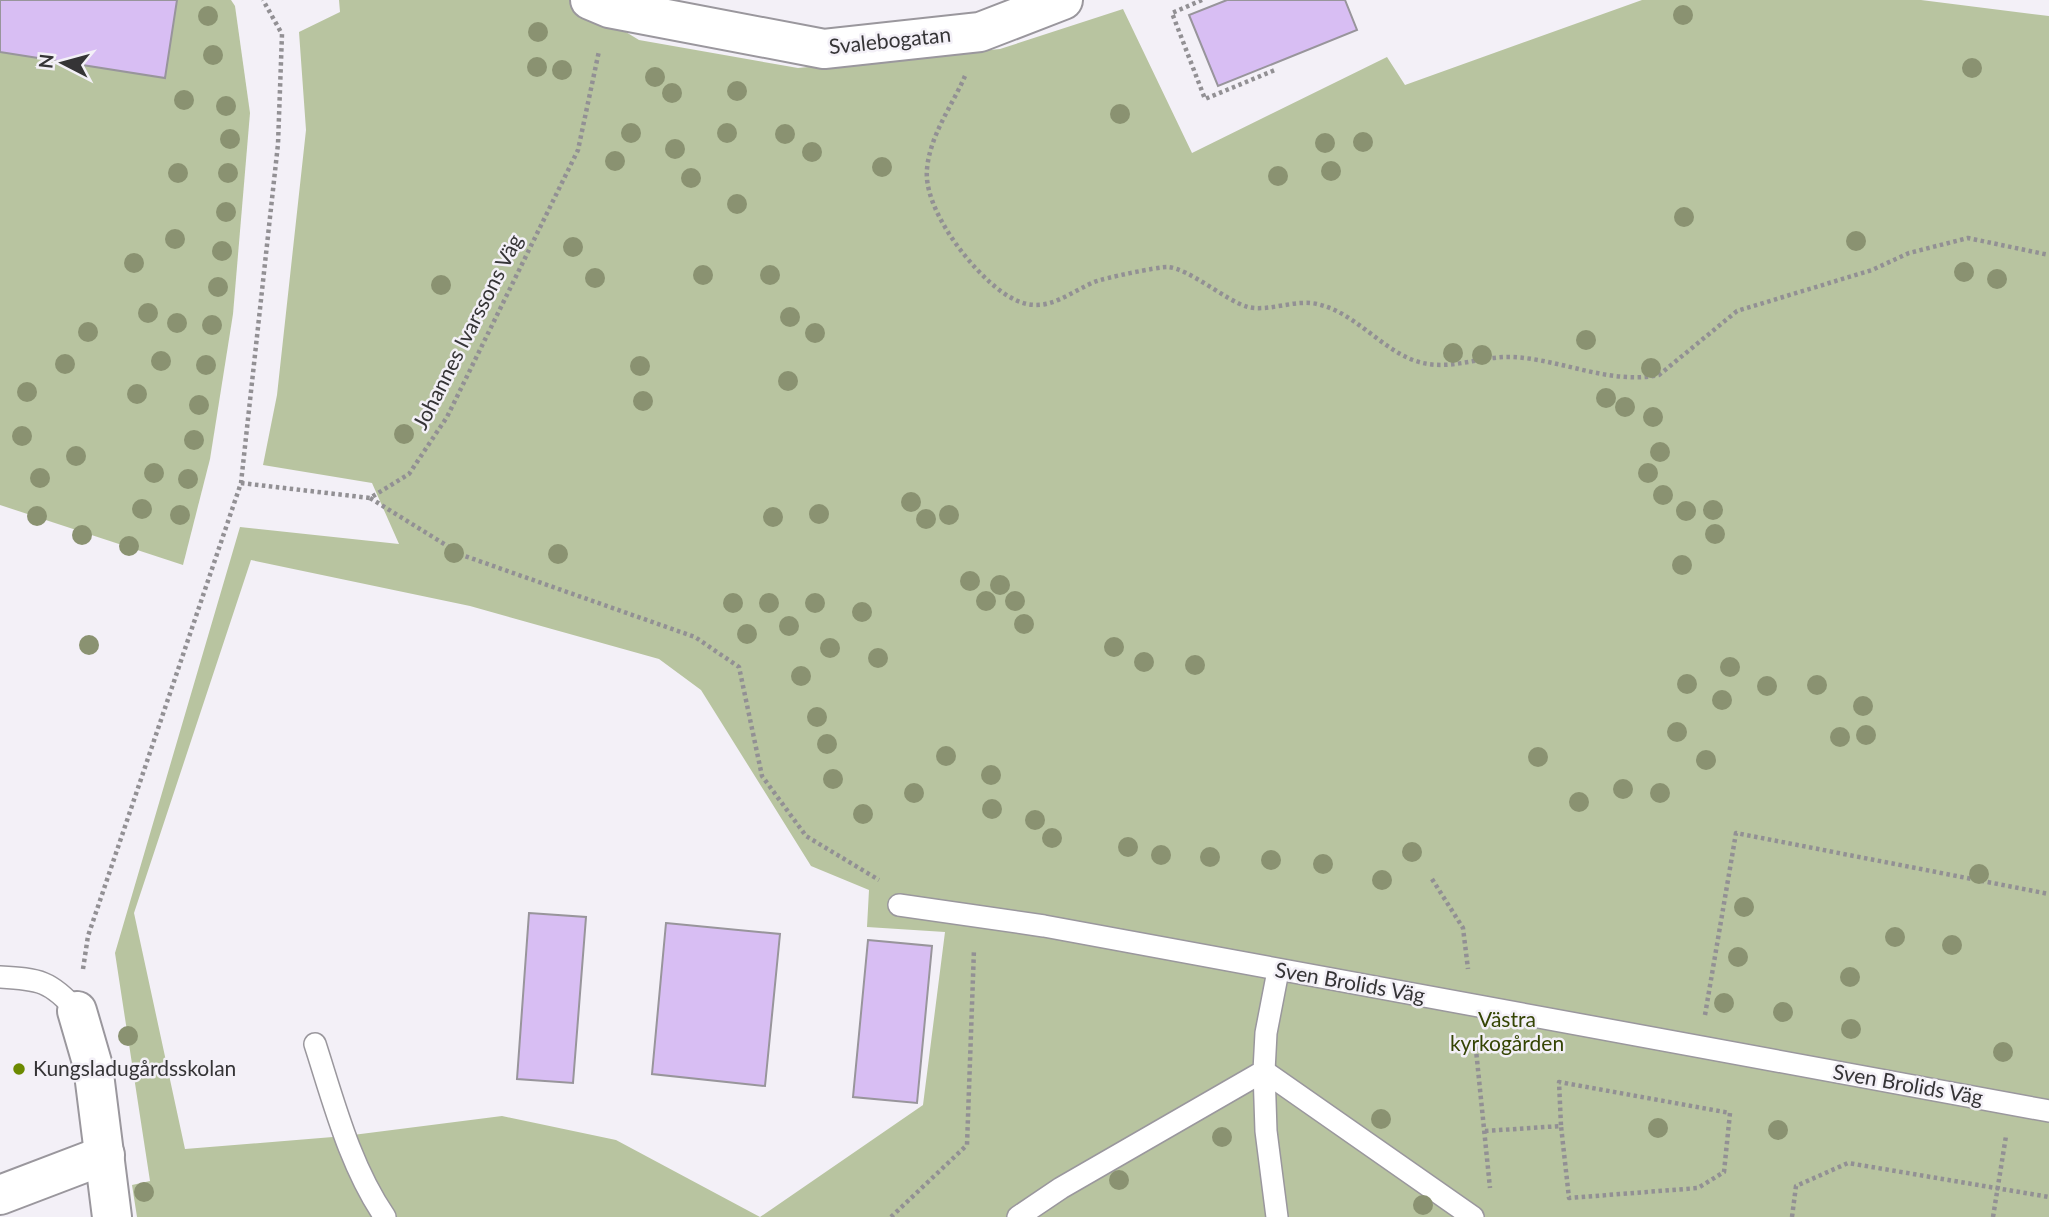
<svg xmlns="http://www.w3.org/2000/svg" width="2049" height="1217" font-family="Lato,sans-serif">
<rect width="100%" height="100%" fill="#f3f0f7"/>
<g fill="#b8c4a0" fill-rule="evenodd">
<path d="M177,0H231L235,6L250,113L233,314L210,459L183,565L0,505V52Z"/>
<path d="M339,0H573L639,40L798,68L1000,49L1123,9L1192,153L1387,57L1405,85L1642,0H1921L2049,16V1217H137L132,1185L150,1181L115,953L240,527L399,544L372,483L263,465L277,395L306,130L299,32L340,12ZM251,560L470,606L659,659L701,690L811,866L869,890L867,927L945,932L923,1105L760,1217L616,1140L502,1116L345,1136L185,1149L134,913Z"/>
</g>
<g fill="#d8bef3" stroke="#98959b" stroke-width="2">
<path d="M0,0H177L165,78L0,52Z"/>
<path d="M1227,0H1345L1357,30L1218,86L1189,15Z"/>
<path d="M529,913L586,917L573,1083L517,1079Z"/>
<path d="M666,923L780,934L765,1086L652,1074Z"/>
<path d="M868,940L932,946L917,1103L853,1097Z"/>
</g>
<g fill="none" stroke-linecap="round" stroke-linejoin="round">
<defs>
<g id="service">
<path d="M899,905L1044,926L2049,1111"/>
<path d="M0,977C39,979 51,981 77,1011"/>
<path d="M315,1044C334,1103 350,1166 385,1217"/>
<path d="M1264,1071L1473,1217"/>
<path d="M1264,1071L1266,1131L1277,1217"/>
<path d="M1018,1217L1061,1188L1264,1071L1266,1033L1278,971"/>
</g>
<g id="minor">
<path d="M590,0L609,8L824,49L980,32L1063,0"/>
<path d="M77,1011L93,1066L112,1217"/>
<path d="M0,1195L105,1155"/>
</g>
</defs>
<use href="#service" stroke="#9a979d" stroke-width="24"/>
<use href="#minor" stroke="#9a979d" stroke-width="42"/>
<g stroke="#929094" stroke-width="4.5" stroke-dasharray="3.5 3.5" stroke-linecap="butt">
<path d="M1202,0L1172,13L1205,99L1275,70"/>
<path d="M965,76C952,106 930,135 927,169C923,209 971,270 1002,292C1040,319 1059,298 1094,282C1104,278 1157,267 1167,267C1189,268 1226,301 1248,307C1269,312 1295,299 1317,304C1354,312 1379,347 1413,360C1447,373 1477,356 1512,357C1561,359 1609,385 1659,375L1737,311L1872,270L1909,253L1968,238L2049,255"/>
<path d="M241,483L370,498L409,474L447,417L578,150L599,51"/>
<path d="M370,498L462,555L695,637L739,667L762,776L806,836L879,880"/>
<path d="M1432,879L1463,928L1468,969"/>
<path d="M83,969L88,936L241,483L278,144L282,34L263,0"/>
<path d="M1705,1015L1736,833L2049,894"/>
<path d="M1475,1040L1490,1188"/>
<path d="M1485,1131L1561,1126L1559,1082L1730,1113L1724,1172L1698,1188L1569,1198L1561,1126"/>
<path d="M891,1217L967,1145L974,949"/>
<path d="M1792,1217L1796,1186L1848,1163L2049,1197"/>
<path d="M1993,1217L2006,1136"/>
</g>
<use href="#service" stroke="#fff" stroke-width="21"/>
<use href="#minor" stroke="#fff" stroke-width="38"/>
</g>
<g fill="#8a9271">
<circle cx="1683" cy="15" r="10"/>
<circle cx="208" cy="16" r="10"/>
<circle cx="538" cy="32" r="10"/>
<circle cx="213" cy="55" r="10"/>
<circle cx="537" cy="67" r="10"/>
<circle cx="1972" cy="68" r="10"/>
<circle cx="562" cy="70" r="10"/>
<circle cx="655" cy="77" r="10"/>
<circle cx="737" cy="91" r="10"/>
<circle cx="672" cy="93" r="10"/>
<circle cx="184" cy="100" r="10"/>
<circle cx="226" cy="106" r="10"/>
<circle cx="1120" cy="114" r="10"/>
<circle cx="631" cy="133" r="10"/>
<circle cx="727" cy="133" r="10"/>
<circle cx="785" cy="134" r="10"/>
<circle cx="230" cy="139" r="10"/>
<circle cx="1363" cy="142" r="10"/>
<circle cx="1325" cy="143" r="10"/>
<circle cx="675" cy="149" r="10"/>
<circle cx="812" cy="152" r="10"/>
<circle cx="615" cy="161" r="10"/>
<circle cx="882" cy="167" r="10"/>
<circle cx="1331" cy="171" r="10"/>
<circle cx="178" cy="173" r="10"/>
<circle cx="228" cy="173" r="10"/>
<circle cx="1278" cy="176" r="10"/>
<circle cx="691" cy="178" r="10"/>
<circle cx="737" cy="204" r="10"/>
<circle cx="226" cy="212" r="10"/>
<circle cx="1684" cy="217" r="10"/>
<circle cx="175" cy="239" r="10"/>
<circle cx="1856" cy="241" r="10"/>
<circle cx="573" cy="247" r="10"/>
<circle cx="222" cy="251" r="10"/>
<circle cx="134" cy="263" r="10"/>
<circle cx="1964" cy="272" r="10"/>
<circle cx="703" cy="275" r="10"/>
<circle cx="770" cy="275" r="10"/>
<circle cx="595" cy="278" r="10"/>
<circle cx="1997" cy="279" r="10"/>
<circle cx="441" cy="285" r="10"/>
<circle cx="218" cy="287" r="10"/>
<circle cx="148" cy="313" r="10"/>
<circle cx="790" cy="317" r="10"/>
<circle cx="177" cy="323" r="10"/>
<circle cx="212" cy="325" r="10"/>
<circle cx="88" cy="332" r="10"/>
<circle cx="815" cy="333" r="10"/>
<circle cx="1586" cy="340" r="10"/>
<circle cx="1453" cy="353" r="10"/>
<circle cx="1482" cy="355" r="10"/>
<circle cx="161" cy="361" r="10"/>
<circle cx="65" cy="364" r="10"/>
<circle cx="206" cy="365" r="10"/>
<circle cx="640" cy="366" r="10"/>
<circle cx="1651" cy="368" r="10"/>
<circle cx="788" cy="381" r="10"/>
<circle cx="27" cy="392" r="10"/>
<circle cx="137" cy="394" r="10"/>
<circle cx="1606" cy="398" r="10"/>
<circle cx="643" cy="401" r="10"/>
<circle cx="199" cy="405" r="10"/>
<circle cx="1625" cy="407" r="10"/>
<circle cx="1653" cy="417" r="10"/>
<circle cx="404" cy="434" r="10"/>
<circle cx="22" cy="436" r="10"/>
<circle cx="194" cy="440" r="10"/>
<circle cx="1660" cy="452" r="10"/>
<circle cx="76" cy="456" r="10"/>
<circle cx="154" cy="473" r="10"/>
<circle cx="1648" cy="473" r="10"/>
<circle cx="40" cy="478" r="10"/>
<circle cx="188" cy="479" r="10"/>
<circle cx="1663" cy="495" r="10"/>
<circle cx="911" cy="502" r="10"/>
<circle cx="142" cy="509" r="10"/>
<circle cx="1713" cy="510" r="10"/>
<circle cx="1686" cy="511" r="10"/>
<circle cx="819" cy="514" r="10"/>
<circle cx="180" cy="515" r="10"/>
<circle cx="949" cy="515" r="10"/>
<circle cx="37" cy="516" r="10"/>
<circle cx="773" cy="517" r="10"/>
<circle cx="926" cy="519" r="10"/>
<circle cx="1715" cy="534" r="10"/>
<circle cx="82" cy="535" r="10"/>
<circle cx="129" cy="546" r="10"/>
<circle cx="454" cy="553" r="10"/>
<circle cx="558" cy="554" r="10"/>
<circle cx="1682" cy="565" r="10"/>
<circle cx="970" cy="581" r="10"/>
<circle cx="1000" cy="585" r="10"/>
<circle cx="986" cy="601" r="10"/>
<circle cx="1015" cy="601" r="10"/>
<circle cx="733" cy="603" r="10"/>
<circle cx="769" cy="603" r="10"/>
<circle cx="815" cy="603" r="10"/>
<circle cx="862" cy="612" r="10"/>
<circle cx="1024" cy="624" r="10"/>
<circle cx="789" cy="626" r="10"/>
<circle cx="747" cy="634" r="10"/>
<circle cx="89" cy="645" r="10"/>
<circle cx="1114" cy="647" r="10"/>
<circle cx="830" cy="648" r="10"/>
<circle cx="878" cy="658" r="10"/>
<circle cx="1144" cy="662" r="10"/>
<circle cx="1195" cy="665" r="10"/>
<circle cx="1730" cy="667" r="10"/>
<circle cx="801" cy="676" r="10"/>
<circle cx="1687" cy="684" r="10"/>
<circle cx="1817" cy="685" r="10"/>
<circle cx="1767" cy="686" r="10"/>
<circle cx="1722" cy="700" r="10"/>
<circle cx="1863" cy="706" r="10"/>
<circle cx="817" cy="717" r="10"/>
<circle cx="1677" cy="732" r="10"/>
<circle cx="1866" cy="735" r="10"/>
<circle cx="1840" cy="737" r="10"/>
<circle cx="827" cy="744" r="10"/>
<circle cx="946" cy="756" r="10"/>
<circle cx="1538" cy="757" r="10"/>
<circle cx="1706" cy="760" r="10"/>
<circle cx="991" cy="775" r="10"/>
<circle cx="833" cy="779" r="10"/>
<circle cx="1623" cy="789" r="10"/>
<circle cx="914" cy="793" r="10"/>
<circle cx="1660" cy="793" r="10"/>
<circle cx="1579" cy="802" r="10"/>
<circle cx="992" cy="809" r="10"/>
<circle cx="863" cy="814" r="10"/>
<circle cx="1035" cy="820" r="10"/>
<circle cx="1052" cy="838" r="10"/>
<circle cx="1128" cy="847" r="10"/>
<circle cx="1412" cy="852" r="10"/>
<circle cx="1161" cy="855" r="10"/>
<circle cx="1210" cy="857" r="10"/>
<circle cx="1271" cy="860" r="10"/>
<circle cx="1323" cy="864" r="10"/>
<circle cx="1979" cy="874" r="10"/>
<circle cx="1382" cy="880" r="10"/>
<circle cx="1744" cy="907" r="10"/>
<circle cx="1895" cy="937" r="10"/>
<circle cx="1952" cy="945" r="10"/>
<circle cx="1738" cy="957" r="10"/>
<circle cx="1850" cy="977" r="10"/>
<circle cx="1724" cy="1003" r="10"/>
<circle cx="1783" cy="1012" r="10"/>
<circle cx="1851" cy="1029" r="10"/>
<circle cx="128" cy="1036" r="10"/>
<circle cx="2003" cy="1052" r="10"/>
<circle cx="1381" cy="1119" r="10"/>
<circle cx="1658" cy="1128" r="10"/>
<circle cx="1778" cy="1130" r="10"/>
<circle cx="1222" cy="1137" r="10"/>
<circle cx="1119" cy="1180" r="10"/>
<circle cx="144" cy="1192" r="10"/>
<circle cx="1423" cy="1205" r="10"/>
</g>
<circle fill="#6b8900" stroke="#f3f0f7" stroke-width="2.5" cx="19" cy="1069" r="7"/>
<g text-anchor="middle" stroke-width="5" stroke-linejoin="round" paint-order="stroke">
<g font-size="21" fill="#353436" stroke="#f3f0f7">
<text transform="translate(890 41) rotate(-6)" y="7">Svalebogatan</text>
<text transform="translate(468 332) rotate(-63)" y="7">Johannes Ivarssons Väg</text>
<text transform="translate(1350 983) rotate(10)" y="7">Sven Brolids Väg</text>
<text transform="translate(1908 1085) rotate(10)" y="7">Sven Brolids Väg</text>
</g>
<g font-size="21" fill="#354504" stroke="#f3f0f7">
<text x="1507" y="1027">Västra<tspan x="1507" dy="24">kyrkogården</tspan></text>
</g>
<g font-size="21" fill="#353436" stroke="#f3f0f7" text-anchor="start">
<text x="33" y="1076">Kungsladugårdsskolan</text>
</g>
</g>
<g transform="translate(63 63) rotate(276)" stroke="#f3f0f7" stroke-width="5" paint-order="stroke">
<path d="M0-5L12 26L0 18L-12 26Z" fill="#353436"/>
<text y="-10" font-size="19" font-weight="bold" text-anchor="middle" fill="#353436">N</text>
</g>
</svg>
